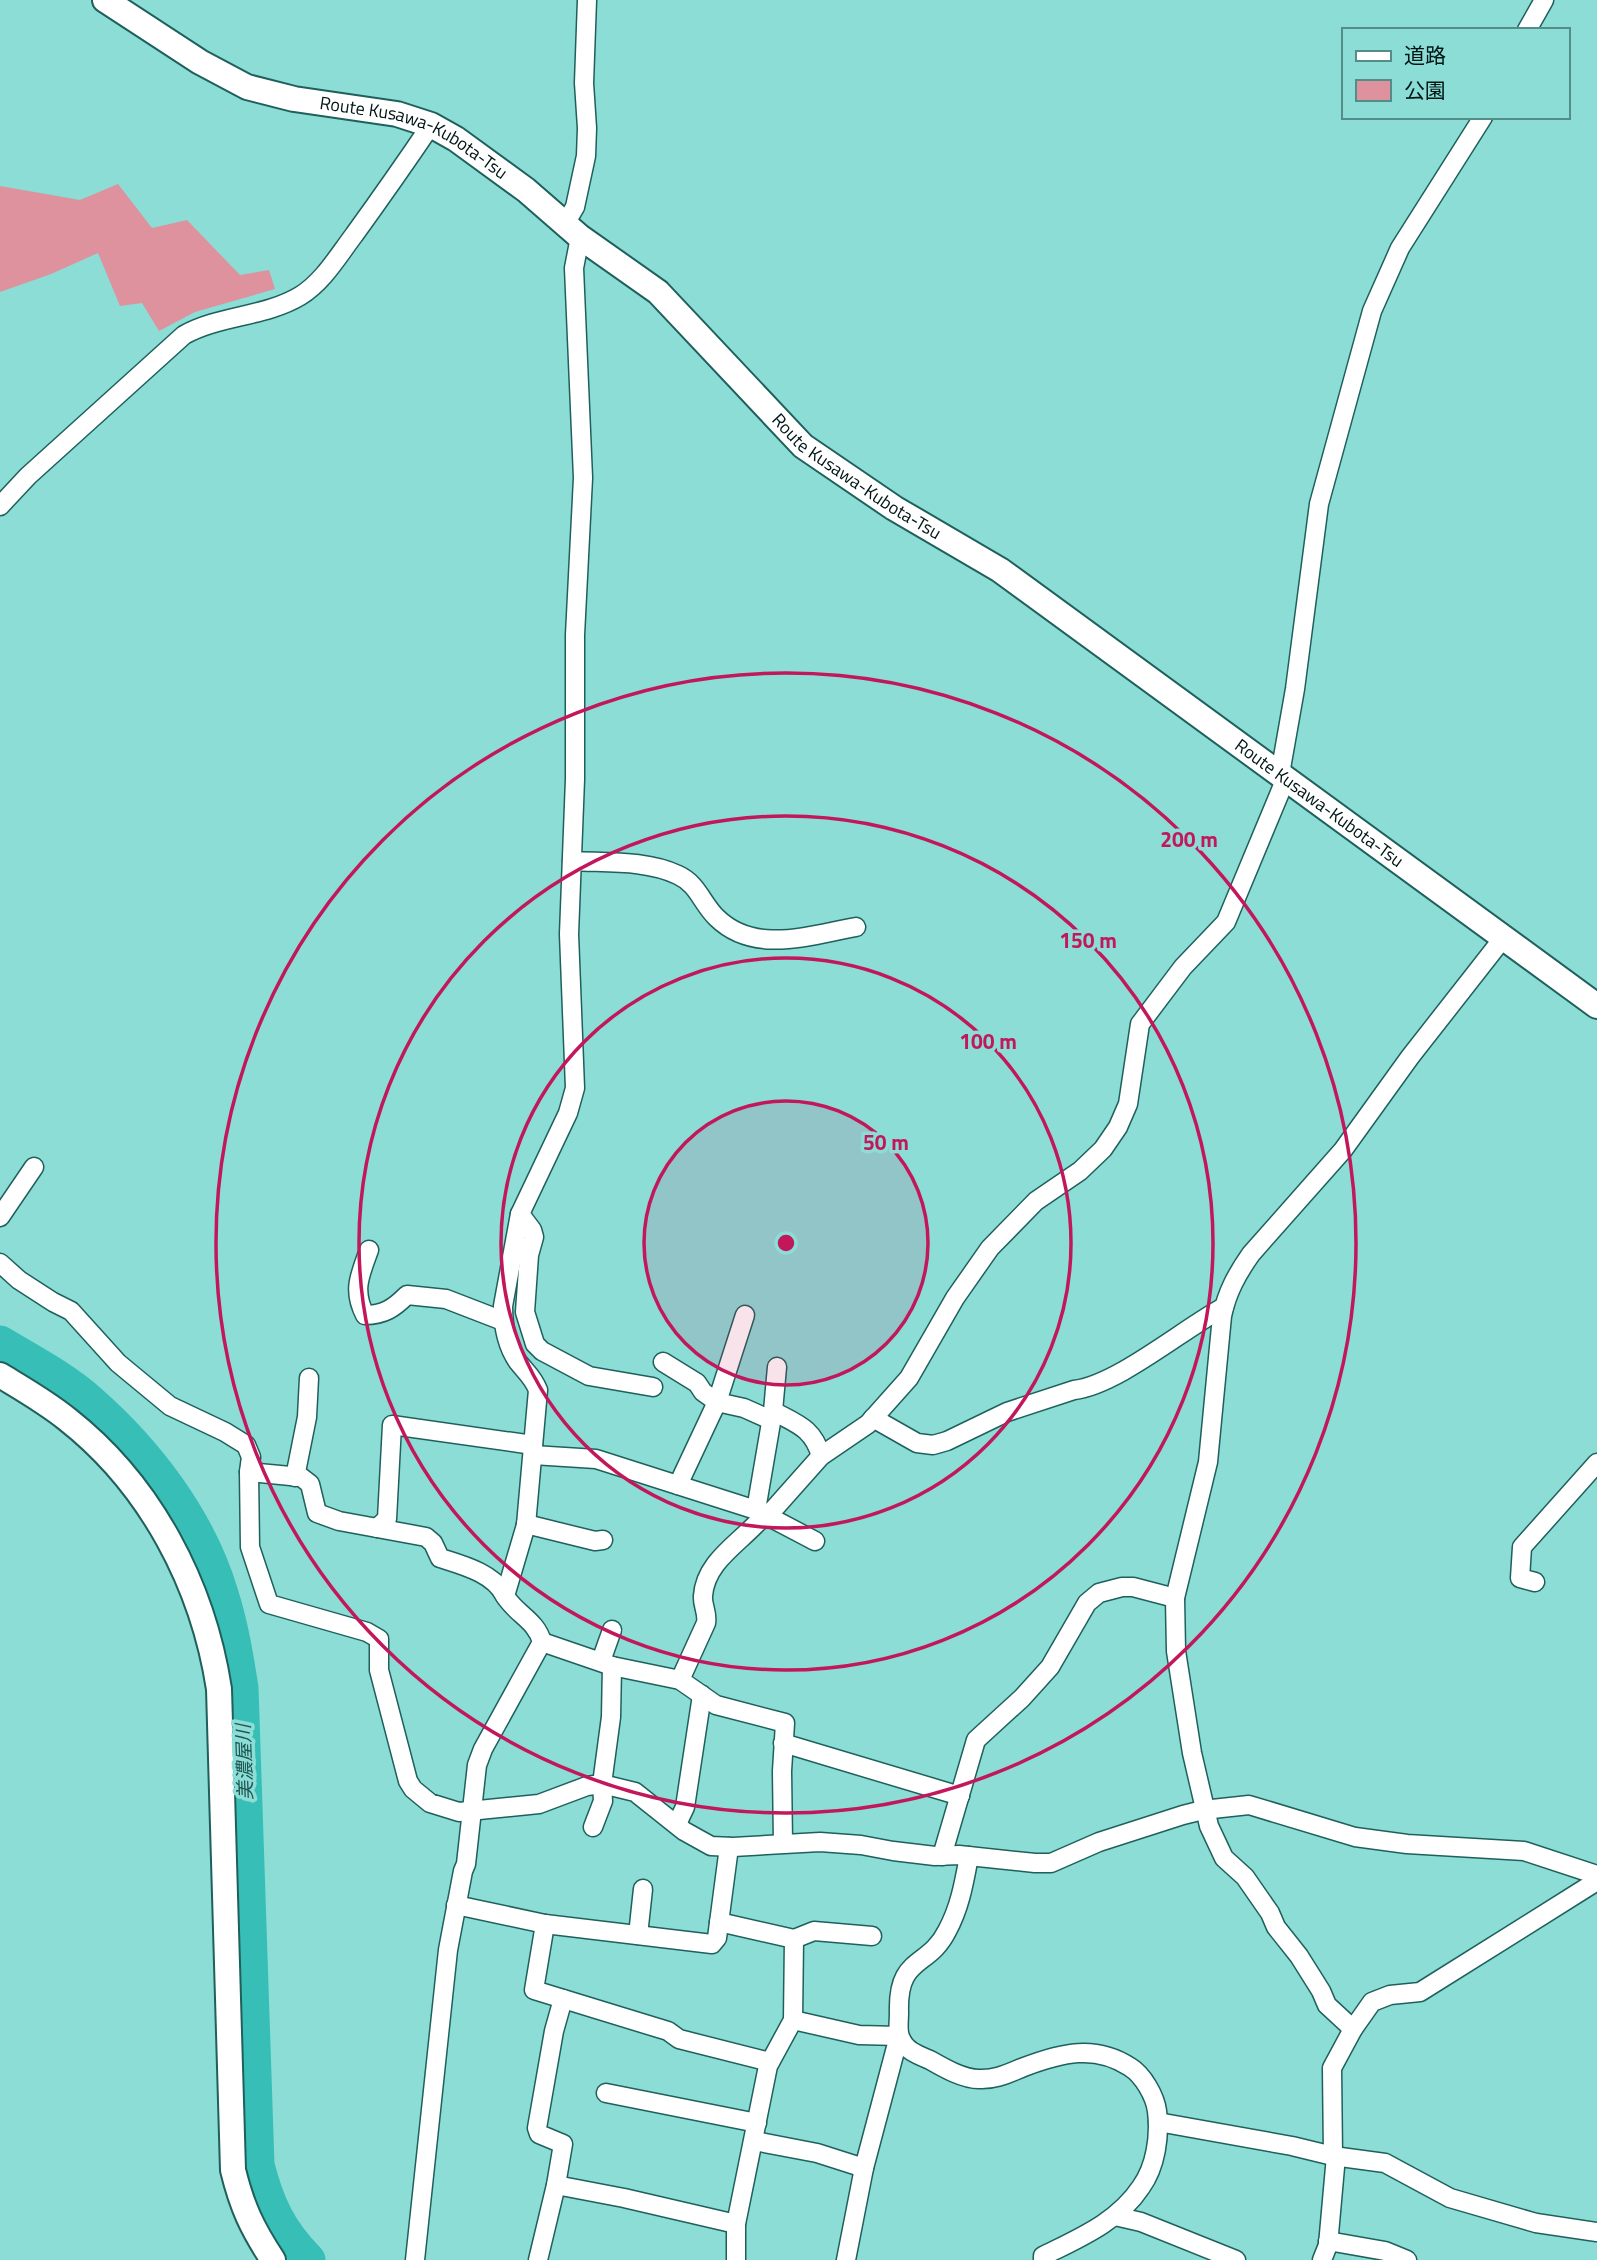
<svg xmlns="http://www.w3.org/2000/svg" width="1597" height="2260" font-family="'Titillium Web','Noto Sans JP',sans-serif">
<rect width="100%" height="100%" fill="#8bddd6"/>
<path fill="#de929e" d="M118,184L152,228L187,220L240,275L269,270L275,289L195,312L159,331L142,303L120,306L98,253L51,274L0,292V186L80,200Z"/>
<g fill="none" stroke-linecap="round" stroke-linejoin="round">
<path stroke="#37beb6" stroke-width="35" d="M0,1343C30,1361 63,1378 90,1402C147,1452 199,1520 221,1594C231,1625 236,1656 241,1688L257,2165C267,2204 279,2231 308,2260"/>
<defs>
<g id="street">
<path d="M1527,30L1544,0"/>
<path d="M565,224L575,207L586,156L587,128L584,83L587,0"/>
<path d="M0,506L28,476L184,335C220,315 265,317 300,296C323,282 338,256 354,235C380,199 406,162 431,125"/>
<path d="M1280,774L1295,689L1319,504L1372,311L1400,248L1483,117"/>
<path d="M572,861C607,863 646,860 678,875C698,884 702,904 717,918C755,955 810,935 856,927"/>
<path d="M520,1214L532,1230L534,1237L529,1255L525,1312L535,1344L542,1351L589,1376L653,1387"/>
<path d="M0,1217L34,1167"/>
<path d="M369,1250C360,1275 352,1290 365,1315C384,1315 394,1308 407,1295L446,1299L503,1321"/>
<path d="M0,1263L19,1280L53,1302L71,1311L118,1363L170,1406L225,1432L246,1445L251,1457L249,1472L250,1547L269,1604L367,1632L379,1639V1670L408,1781L413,1789L430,1803L459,1812L539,1804L587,1786L602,1784L635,1792L684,1831L711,1846L733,1847L820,1842L861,1845L893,1851L935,1856L959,1855L1035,1863H1051L1099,1842L1183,1815L1203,1810L1249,1805L1355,1837L1407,1844L1524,1851L1597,1875"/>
<path d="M663,1362L697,1383L703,1392L717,1402L744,1408L771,1420"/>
<path d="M773,1411C797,1424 813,1428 821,1456"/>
<path d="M873,1418L917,1443L933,1445L947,1441L1007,1412L1074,1390C1117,1385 1183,1329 1224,1307"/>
<path d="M533,1455L596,1459L756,1510L815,1541"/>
<path d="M249,1472L301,1477L310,1484L317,1513L339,1521L426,1537L433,1543L440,1558C462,1565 494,1573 505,1596"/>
<path d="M295,1477L307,1417L309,1378"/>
<path d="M678,1485L717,1402L745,1315"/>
<path d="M756,1510L773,1411L777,1367"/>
<path d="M526,1524L595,1541L603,1540"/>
<path d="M377,1528L387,1519L392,1425L533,1445"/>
<path d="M1535,1582L1520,1578L1522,1547L1597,1463"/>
<path d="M542,1642L612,1666L680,1680L716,1705L785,1723L782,1771L783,1843"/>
<path d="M601,1661L612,1630"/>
<path d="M680,1680L706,1623C708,1613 702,1605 703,1596C705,1565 733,1547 753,1527C760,1520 765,1515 773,1510L821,1456L868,1424L909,1378L955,1298L990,1248L1036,1201L1080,1171L1103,1149L1118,1127L1128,1104L1140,1024L1183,967L1226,922L1286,778"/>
<path d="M783,1743L960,1796"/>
<path d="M677,1824L685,1807L702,1695"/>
<path d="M593,1827L603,1801L602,1784L611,1717L612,1666"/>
<path d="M942,1856L976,1740L1022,1698L1050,1667L1087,1603L1099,1593L1122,1587H1133L1175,1598"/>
<path d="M969,1856C964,1883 960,1907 947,1931C928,1969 897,1955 899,2013C899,2021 897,2032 901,2039C906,2051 918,2055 930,2060C944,2068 963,2079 979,2079C996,2080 1009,2073 1024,2067C1061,2053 1095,2044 1130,2067C1143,2075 1155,2096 1157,2111C1160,2136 1156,2166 1141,2187C1118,2222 1079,2238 1043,2256V2260"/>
<path d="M456,1905L545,1924L712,1944L717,1938L729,1847"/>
<path d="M719,1922L794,1939L793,2020L768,2066L736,2224V2260"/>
<path d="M545,1924L534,1990L668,2031L679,2039L770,2062"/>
<path d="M638,1935L643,1889"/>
<path d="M794,1939L814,1931L872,1936"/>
<path d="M793,2020L859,2035L899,2036L864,2168L846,2260"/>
<path d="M1353,2029L1327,2005L1321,1991L1299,1956L1276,1927L1270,1913L1245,1877L1224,1858L1209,1826L1192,1753L1176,1651L1175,1598L1208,1462L1222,1316C1227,1292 1237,1274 1251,1254L1343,1150L1410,1057L1504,937"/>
<path d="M606,2093L757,2123"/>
<path d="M1158,2122L1292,2146L1333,2156L1385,2163L1450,2198L1536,2223L1597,2232"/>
<path d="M754,2141L817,2153L864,2168"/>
<path d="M1333,2156L1332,2068L1353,2029L1372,2002L1390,1995L1420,1992L1597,1881"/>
<path d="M556,2185L624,2198L736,2224"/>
<path d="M1115,2216L1141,2222L1236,2260"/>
<path d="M1328,2241L1385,2251L1407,2260"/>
<path d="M415,2260L448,1950L463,1871L466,1864L477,1765L483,1749L542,1642C536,1620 517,1615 505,1596L526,1525L538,1390C533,1377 526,1372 518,1362C507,1346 503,1325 503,1306L520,1214L568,1113L575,1088L569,934L575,779V635L583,478L574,268L580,237"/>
<path d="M538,2260L556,2185L563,2144L539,2134L537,2128L554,2031L563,1999"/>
<path d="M1322,2260L1328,2245L1336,2156"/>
</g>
<g id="secondary">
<path id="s1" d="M105,0L200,62L247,87L294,99L397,114L431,125L456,139L526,190L580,237L658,292L803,446L894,508L1000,570L1597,1006"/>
<path d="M0,1375C23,1389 46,1402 67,1419C151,1485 203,1585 219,1689L233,2170C242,2207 252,2228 273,2260"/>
</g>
</defs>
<use href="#street" stroke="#1f605c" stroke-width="21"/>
<use href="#secondary" stroke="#1f605c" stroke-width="28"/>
<use href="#street" stroke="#fff" stroke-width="18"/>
<use href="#secondary" stroke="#fff" stroke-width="24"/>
</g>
<circle cx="786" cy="1243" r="142" fill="#c2185b" fill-opacity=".12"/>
<g fill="none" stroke="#c2185b" stroke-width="3.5">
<circle cx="786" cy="1243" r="142"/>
<circle cx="786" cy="1243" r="285"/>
<circle cx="786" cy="1243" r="427"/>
<circle cx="786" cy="1243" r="570"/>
</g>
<g text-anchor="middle" stroke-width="7" stroke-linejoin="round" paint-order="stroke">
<g font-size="18" fill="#001514" stroke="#8bddd6">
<text dy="6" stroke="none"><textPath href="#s1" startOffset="343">Route Kusawa-Kubota-Tsu</textPath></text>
<text dy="6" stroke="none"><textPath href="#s1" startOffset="910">Route Kusawa-Kubota-Tsu</textPath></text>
<text dy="6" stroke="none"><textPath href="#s1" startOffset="1477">Route Kusawa-Kubota-Tsu</textPath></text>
</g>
<g font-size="19" font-style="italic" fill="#1d5450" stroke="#8bddd6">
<text transform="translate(244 1762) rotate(-92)" y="7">美濃屋川</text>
</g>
</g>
<circle cx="786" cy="1243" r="10" fill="#c2185b" stroke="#8bddd6" stroke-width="3.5"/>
<g font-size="21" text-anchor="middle" font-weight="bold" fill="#c2185b" stroke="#8bddd6" stroke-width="7" stroke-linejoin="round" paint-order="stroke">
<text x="1189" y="847">200 m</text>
<text x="1088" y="948">150 m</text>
<text x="988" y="1049">100 m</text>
<text x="886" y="1150">50 m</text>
</g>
<rect x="1342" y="28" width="228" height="91" fill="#8bddd6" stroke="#538d88" stroke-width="2"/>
<rect x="1356" y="51" width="35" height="10" fill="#ffffff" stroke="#538d88" stroke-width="2"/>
<text x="1404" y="63" font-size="21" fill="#001514">道路</text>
<rect x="1356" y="80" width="35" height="21" fill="#de929e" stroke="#538d88" stroke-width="2"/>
<text x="1404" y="98" font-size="21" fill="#001514">公園</text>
</svg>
